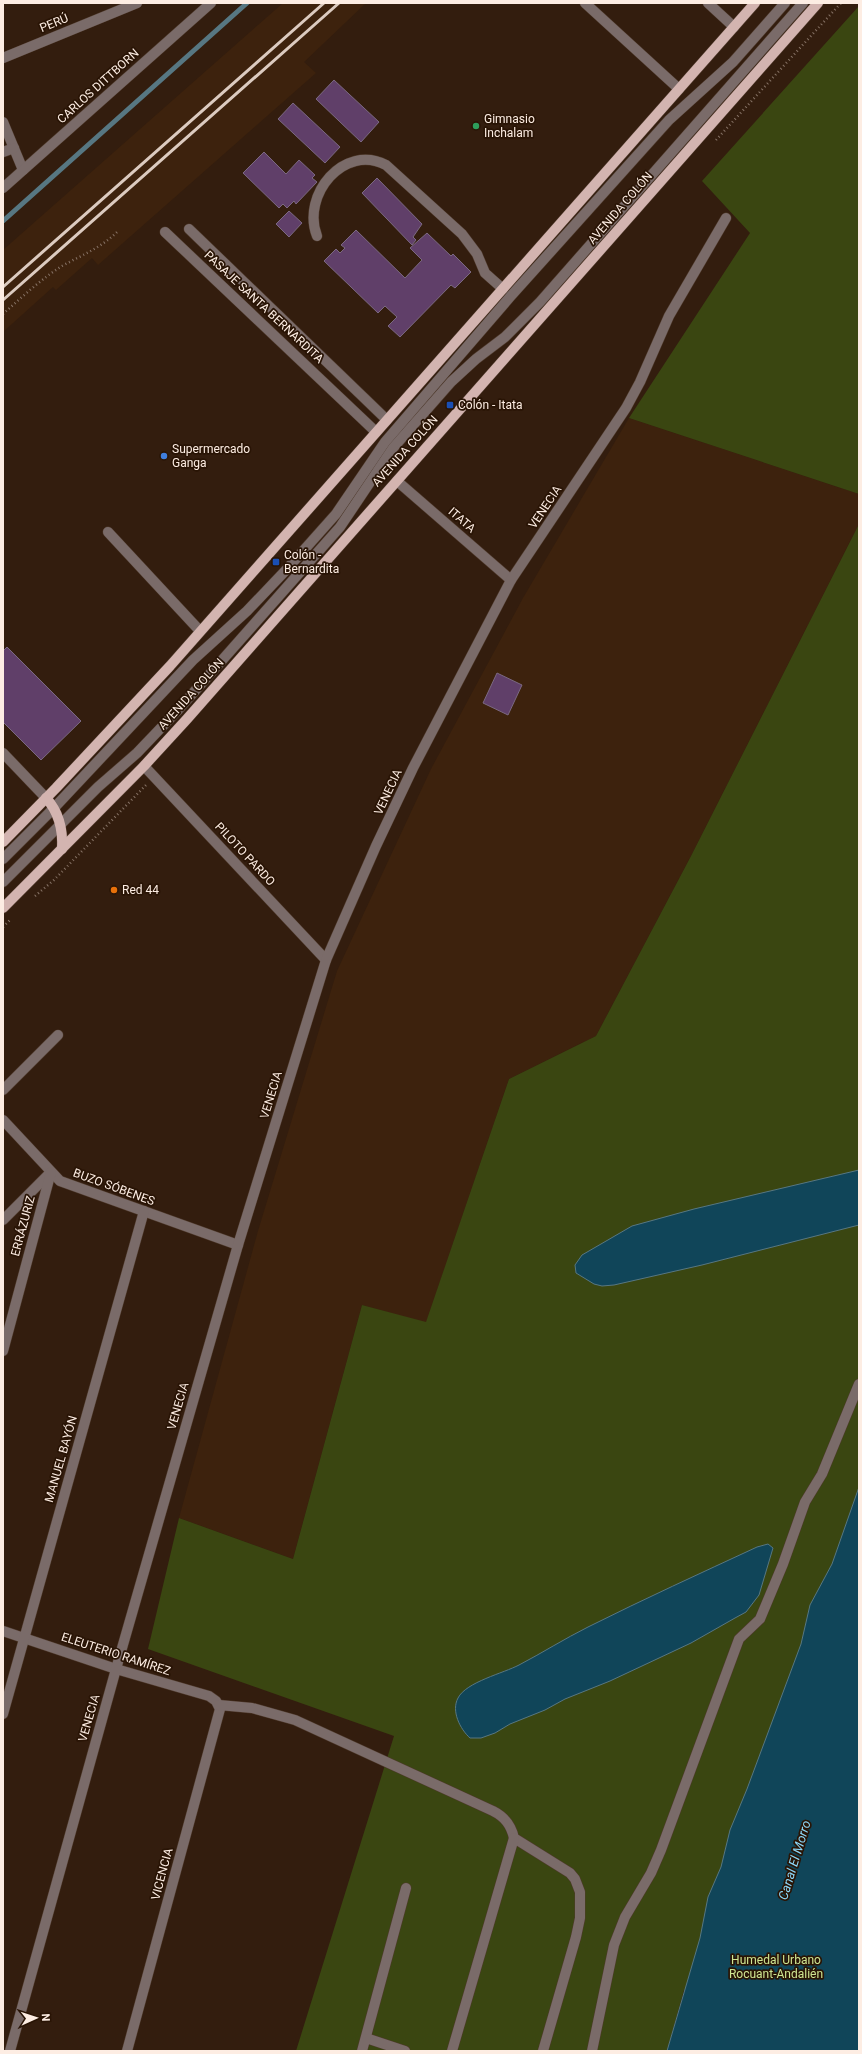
<svg xmlns="http://www.w3.org/2000/svg" width="862" height="2054" font-family="Roboto,sans-serif">
<rect width="100%" height="100%" fill="#331d0e"/>
<g fill="#3d220d">
<path d="M283,3H366L304,62L316,73L98,265L92,258L56,290L53,287L3,332V250Z"/>
<path d="M629,418L859,494V524L691,856L596,1036L509,1079L426,1323L362,1305L293,1559L179,1518L258,1231L337,971L431,769L523,598Z"/>
</g>
<g fill="#3a4611">
<path d="M859,6V494L629,418L750,233L702,181Z"/>
<path d="M859,524V2051L684,1990L667,2051H296L394,1736L148,1649L179,1518L293,1559L362,1305L426,1322L509,1079L596,1036L691,856Z"/>
</g>
<g fill="#104559" stroke="#577782">
<path d="M859,1170V1225L702,1265L614,1285L602,1286L594,1284L576,1273L575,1265L582,1255L632,1226L694,1209Z"/>
<path d="M859,1487V2051H667L700,1938L708,1897L721,1867L730,1830L747,1789L801,1644L810,1605L832,1564Z"/>
<path d="M768,1544L773,1548L759,1595L746,1612L735,1618L691,1643L610,1681L565,1699L545,1710L510,1724L495,1733L481,1738H470C460,1729 451,1711 458,1698C466,1682 504,1673 519,1665C542,1653 564,1639 588,1627C644,1599 701,1573 757,1547Z"/>
</g>
<g fill="none" stroke-linecap="round" stroke-linejoin="round">
<path stroke="#577782" stroke-width="5" d="M3,221L247,3"/>
</g>
<g fill="#603f69" stroke="#7b6981">
<path d="M334,80L379,122L361,142L316,99Z"/>
<path d="M293,103L340,147L325,163L278,119Z"/>
<path d="M264,152L286,174L299,160L315,175L312,178L317,182L296,204L294,201L287,208L283,204L279,208L243,173Z"/>
<path d="M377,178L422,224L413,237L416,240L412,245L362,193Z"/>
<path d="M289,211L302,223L289,237L276,224Z"/>
<path d="M356,230L405,278L422,260L410,248L427,233L451,256L453,254L471,272L455,288L451,285L400,337L388,326L397,317L385,306L378,313L324,261L336,249L340,253L345,248L341,245Z"/>
<path d="M7,647L81,721L41,760L3,722V651Z"/>
<path d="M497,673L522,685L508,715L483,703Z"/>
</g>
<g fill="none" stroke-linecap="round" stroke-linejoin="round">
<defs>
<g id="minor">
<path d="M585,3L679,89"/>
<path d="M708,3L734,27"/>
<path d="M3,58L137,3"/>
<path d="M3,122L23,170"/>
<path d="M3,152L14,148"/>
<path d="M3,188L211,3"/>
<path d="M189,229L387,420"/>
<path d="M165,232L376,432"/>
<path d="M317,236C301,195 344,143 386,165L462,234L477,254L485,273L503,289"/>
<path d="M397,481L511,580"/>
<path d="M108,532L200,631"/>
<path d="M3,753L46,798"/>
<path d="M144,766L326,960"/>
<path d="M3,859L54,808L193,660L247,611L287,569L336,514L385,442L510,297L669,120L733,62L785,3"/>
<path d="M3,882L98,787L137,753L178,710L340,527L393,448L451,382L476,359L505,337L540,302L803,3"/>
<path d="M3,1090L58,1035"/>
<path d="M3,1120L60,1181L238,1245"/>
<path d="M3,1220L50,1173"/>
<path d="M3,1351L51,1172"/>
<path d="M3,1631L116,1669L209,1696L216,1701L220,1709L127,2051"/>
<path d="M219,1705L252,1708L295,1720L493,1811C505,1817 511,1825 514,1838L570,1873L575,1879L580,1892V1918L576,1937L543,2051"/>
<path d="M3,1714L144,1211"/>
<path d="M366,2038L405,2051"/>
<path d="M10,2051L116,1669L238,1245L326,960L376,846L413,768L511,580L626,408L640,382L669,316L726,218"/>
<path d="M362,2051L406,1888"/>
<path d="M452,2051L514,1838"/>
<path d="M592,2051L614,1945L625,1917L651,1873L661,1850L739,1639L760,1619L783,1564L805,1502L822,1474L859,1384"/>
</g>
<g id="major">
<path d="M46,798C59,812 63,831 62,849"/>
<path d="M3,842L56,788L170,666L755,3"/>
<path d="M3,908L144,766L187,719L818,3"/>
</g>
</defs>
<use href="#minor" stroke="#4f3a2c" stroke-width="11"/>
<use href="#major" stroke="#4f3a2c" stroke-width="11"/>
<g stroke="#877366" stroke-width="2.5" stroke-dasharray="1 3" stroke-linecap="butt">
<path d="M716,140L841,3"/>
<path d="M3,314C21,298 41,279 62,266C82,255 103,247 119,230"/>
<path d="M35,896L54,880L146,785"/>
<path d="M3,927L10,920"/>
</g>
<use href="#minor" stroke="#7a6b69" stroke-width="10"/>
<use href="#major" stroke="#d3b4b0" stroke-width="10"/>
<g stroke="#dccbc0" stroke-width="3">
<path d="M3,287L324,3"/>
<path d="M3,300L339,3"/>
</g>
</g>
<circle fill="#2e9e5b" stroke="#291405" stroke-width="1.5" cx="476" cy="126" r="4"/>
<g fill="#1a4fb4" stroke="#291405" stroke-width="1.5">
<rect x="446" y="401" width="8" height="8" rx="2"/>
<rect x="272" y="558" width="8" height="8" rx="2"/>
</g>
<circle fill="#3f7fe0" stroke="#291405" stroke-width="1.5" cx="164" cy="456" r="4"/>
<circle fill="#e8710a" stroke="#291405" stroke-width="1.5" cx="114" cy="890" r="4"/>
<g text-anchor="middle" stroke-width="3.5" stroke-linejoin="round" paint-order="stroke">
<g font-size="12" fill="#fdede3" stroke="#291405">
<text transform="translate(54 23) rotate(-22)" y="4">PERÚ</text>
<text transform="translate(98 86) rotate(-42)" y="4">CARLOS DITTBORN</text>
<text transform="translate(620 208) rotate(-49)" y="4">AVENIDA COLÓN</text>
<text transform="translate(264 307) rotate(43)" y="4">PASAJE SANTA BERNARDITA</text>
<text transform="translate(405 451) rotate(-48)" y="4">AVENIDA COLÓN</text>
<text transform="translate(545 507) rotate(-56)" y="4">VENECIA</text>
<text transform="translate(462 520) rotate(41)" y="4">ITATA</text>
<text transform="translate(191 694) rotate(-48)" y="4">AVENIDA COLÓN</text>
<text transform="translate(388 792) rotate(-65)" y="4">VENECIA</text>
<text transform="translate(245 854) rotate(47)" y="4">PILOTO PARDO</text>
<text transform="translate(271 1095) rotate(-73)" y="4">VENECIA</text>
<text transform="translate(114 1187) rotate(20)" y="4">BUZO SÓBENES</text>
<text transform="translate(23 1226) rotate(-75)" y="4">ERRÁZURIZ</text>
<text transform="translate(178 1406) rotate(-74)" y="4">VENECIA</text>
<text transform="translate(61 1459) rotate(-74)" y="4">MANUEL BAYÓN</text>
<text transform="translate(116 1654) rotate(18)" y="4">ELEUTERIO RAMÍREZ</text>
<text transform="translate(89 1718) rotate(-74)" y="4">VENECIA</text>
<text transform="translate(162 1874) rotate(-75)" y="4">VICENCIA</text>
</g>
<g font-size="12" fill="#fdede3" stroke="#291405" text-anchor="start">
<text x="484" y="123">Gimnasio<tspan x="484" dy="14">Inchalam</tspan></text>
<text x="458" y="409">Colón - Itata</text>
<text x="172" y="453">Supermercado<tspan x="172" dy="14">Ganga</tspan></text>
<text x="284" y="559">Colón -<tspan x="284" dy="14">Bernardita</tspan></text>
<text x="122" y="894">Red 44</text>
</g>
<g font-size="12" fill="#cee592" stroke="#291405">
<text x="776" y="1964">Humedal Urbano<tspan x="776" dy="14">Rocuant-Andalién</tspan></text>
</g>
<g font-size="13" font-style="italic" fill="#8cd7f8" stroke="#291405">
<text transform="translate(794 1860) rotate(-73)" y="5">Canal El Morro</text>
</g>
</g>
<rect width="862" height="2054" fill="none" stroke="#fdede3" stroke-width="8"/>
<g transform="translate(36 2018) rotate(87)" stroke="#291405" stroke-width="3" paint-order="stroke">
<path d="M0-3L7 15L0 10L-7 15Z" fill="#fdede3"/>
<text y="-6" font-size="11" font-weight="bold" text-anchor="middle" fill="#fdede3">N</text>
</g>
</svg>
